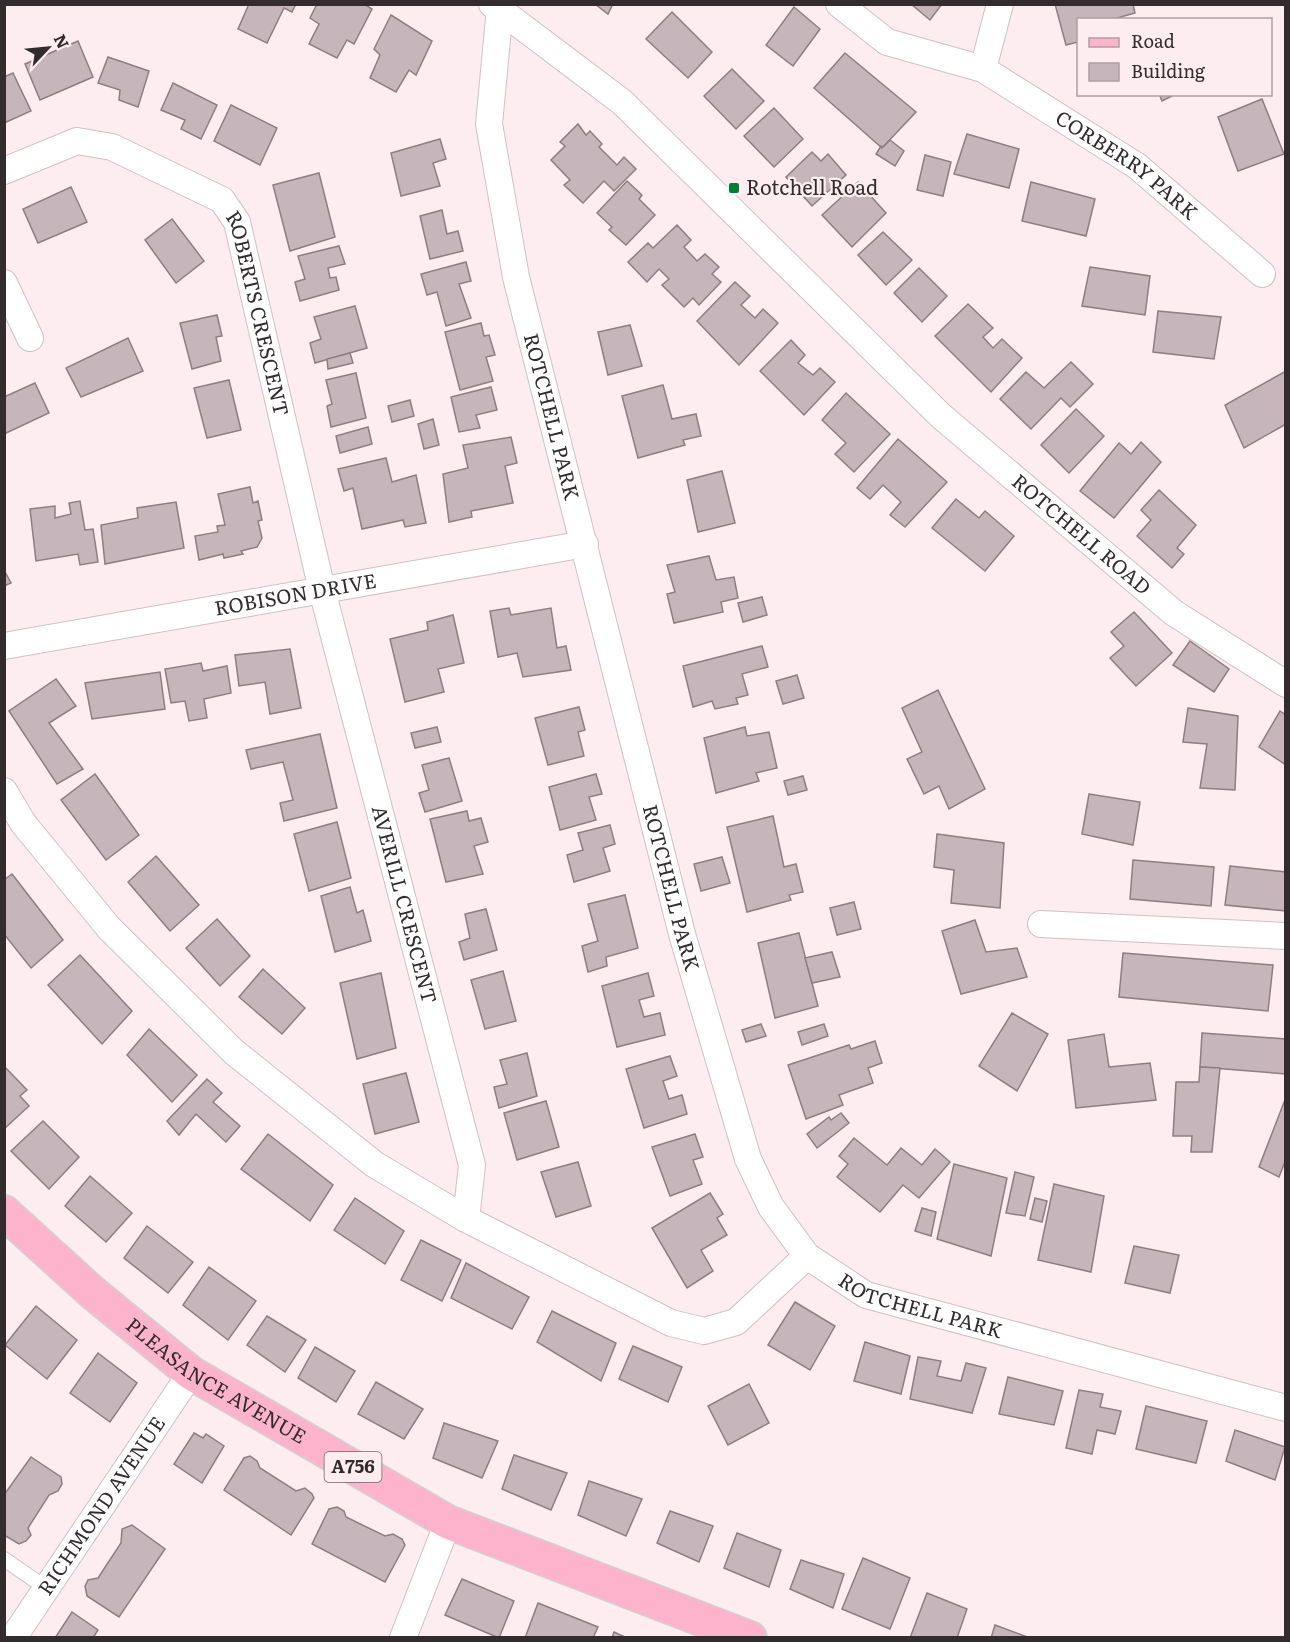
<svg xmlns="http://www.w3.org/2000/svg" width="1290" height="1642" font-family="Literata,serif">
<rect width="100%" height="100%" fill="#fdedf1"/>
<g fill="#c6b6bb" stroke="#8d7e82" stroke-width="1.5">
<path d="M249,4H296L292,12L284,8L267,43L238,29Z"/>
<path d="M317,4H364L372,9L354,44L347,40L337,58L309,44L319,24L310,18Z"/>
<path d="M595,4H613L608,14Z"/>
<path d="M911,4H942L930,20Z"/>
<path d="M1055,4H1133L1135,13L1110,20H1078V42L1066,45Z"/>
<path d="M794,7L820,29L793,66L766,45Z"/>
<path d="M672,12L712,52L688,78L646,39Z"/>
<path d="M391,15L432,41L416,75L409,70L396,92L370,78L380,55L374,49Z"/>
<path d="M78,41L93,77L40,100L25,64Z"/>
<path d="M845,53L916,112L882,148L814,88Z"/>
<path d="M108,57L149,71L138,107L119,100L120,90L98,83Z"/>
<path d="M732,69L764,101L736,129L704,96Z"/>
<path d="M13,73L31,111L4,123V77Z"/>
<path d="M173,83L217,105L201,139L181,129L185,120L161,110Z"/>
<path d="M1159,94H1176L1162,101Z"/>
<path d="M1262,99L1284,154L1238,171L1218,117Z"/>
<path d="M231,105L277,128L260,165L214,141Z"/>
<path d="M774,108L803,139L774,167L744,136Z"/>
<path d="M578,124L586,135L590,131L602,144L599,147L617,165L624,157L636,169L614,191L604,181L583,203L564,185L570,180L551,160L565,146L560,142Z"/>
<path d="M967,134L1019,149L1009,188L954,174Z"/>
<path d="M440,139L446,159L433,163L440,186L401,196L391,153Z"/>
<path d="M890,140L904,151L895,166L876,154L881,146L882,148Z"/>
<path d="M812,152L821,161L828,154L846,175L812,206L786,177Z"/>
<path d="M925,155L951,162L943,196L917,190Z"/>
<path d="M319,173L335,237L290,251L273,185Z"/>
<path d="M627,181L642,195L639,199L655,215L626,245L609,230L612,227L597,213Z"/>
<path d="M858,182L886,213L852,247L822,215Z"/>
<path d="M1031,182L1095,199L1086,236L1022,221Z"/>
<path d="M71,187L87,222L38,243L23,209Z"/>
<path d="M442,210L447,234L458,231L463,251L430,259L420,216Z"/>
<path d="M172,219L204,261L176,283L145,240Z"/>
<path d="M677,225L691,240L684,247L697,261L705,254L719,267L712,274L721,282L699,305L693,298L684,307L662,285L669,279L659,269L647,282L628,262L648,243L653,248Z"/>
<path d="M883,232L912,260L886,285L858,255Z"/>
<path d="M339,246L345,264L328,268L330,278L336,277L339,290L300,301L295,282L305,279L298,256Z"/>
<path d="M466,262L471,281L459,284L471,318L446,326L437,292L427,295L421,274Z"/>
<path d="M1090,267L1150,276L1145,315L1082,306Z"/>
<path d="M919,268L947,296L922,322L894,293Z"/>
<path d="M735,282L750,296L741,305L755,318L763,309L778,323L739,365L697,321Z"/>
<path d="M968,304L993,328L983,337L993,348L1002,339L1022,358L991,392L935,336Z"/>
<path d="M355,306L367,348L315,363L310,343L321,339L314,317Z"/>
<path d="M1158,311L1221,317L1214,359L1153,352Z"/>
<path d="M217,315L222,336L216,337L221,361L192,369L180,323Z"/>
<path d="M481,323L484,336L489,335L495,355L486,357L493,381L460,390L445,332Z"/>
<path d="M630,325L642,366L608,375L598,332Z"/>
<path d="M128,338L143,371L81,397L66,368Z"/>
<path d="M791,340L805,355L798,363L813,375L820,368L835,382L804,415L760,371Z"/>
<path d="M350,353L353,363L328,369L327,359Z"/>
<path d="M1071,362L1093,384L1070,407L1061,398L1031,429L1000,399L1026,372L1044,388Z"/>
<path d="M1286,371V424L1244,448L1225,405Z"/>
<path d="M356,373L366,418L331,427L327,406L332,404L326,380Z"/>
<path d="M229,380L241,430L207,438L194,388Z"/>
<path d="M35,383L49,413L4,434V397Z"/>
<path d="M663,385L672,419L696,414L701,436L683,440L685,445L638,458L622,396Z"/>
<path d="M491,387L497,410L476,415L480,428L459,432L451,397Z"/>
<path d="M846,393L890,434L854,472L835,454L846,443L822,420Z"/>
<path d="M410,400L414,416L392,422L388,406Z"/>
<path d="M1076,409L1104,436L1069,473L1041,445Z"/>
<path d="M433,419L439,445L424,449L418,424Z"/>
<path d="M368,427L372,444L340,453L336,436Z"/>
<path d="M511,437L517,463L505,466L513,503L471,511L472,517L449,522L443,474L468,468L463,445Z"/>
<path d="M898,439L947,482L905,527L890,515L901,502L883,485L870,499L857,488Z"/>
<path d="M1141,442L1161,462L1114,518L1080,491L1119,443L1131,454Z"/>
<path d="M386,458L392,482L416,475L426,523L405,527L403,520L362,529L353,488L344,491L338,469Z"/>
<path d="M722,471L735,523L698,532L687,480Z"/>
<path d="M250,487L253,503L258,501L262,520L258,521L262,538L257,547L241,551L243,554L224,558L223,554L199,560L195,536L218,532L217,526L225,525L218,494Z"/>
<path d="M1159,490L1196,525L1177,548L1184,554L1172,568L1137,536L1151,520L1141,510Z"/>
<path d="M956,499L979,518L985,511L1014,536L985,571L932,528Z"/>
<path d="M80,501L85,530L93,529L98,562L80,565L78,554L36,561L30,509L55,506V518L71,514L69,503Z"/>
<path d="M176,502L184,548L105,564L101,525L138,518L137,508Z"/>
<path d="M709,556L716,580L734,577L738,598L721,602L723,612L674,623L667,594L675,592L667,565Z"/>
<path d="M4,570L11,583L4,586Z"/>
<path d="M762,597L767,615L743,622L738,603Z"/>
<path d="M509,608L511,615L551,608L557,648L566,646L571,670L523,677L517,653L498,657L490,611Z"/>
<path d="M1134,612L1172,653L1136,686L1110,658L1124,646L1111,632Z"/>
<path d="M453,615L464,663L438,669L444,692L405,702L390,639L428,630L427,622Z"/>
<path d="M1190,641L1229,669L1214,692L1173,665Z"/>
<path d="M762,646L768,667L742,674L748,695L736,698L738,704L715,709L712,701L693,707L683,666Z"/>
<path d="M290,649L301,708L270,714L265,682L239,686L235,655Z"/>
<path d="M201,663L203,671L227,666L231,693L204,699L207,718L189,721L185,701L171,703L165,669Z"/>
<path d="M160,672L165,709L92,719L85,683Z"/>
<path d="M797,675L804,698L783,704L776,681Z"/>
<path d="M56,679L76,706L49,723L83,769L57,784L9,711Z"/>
<path d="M938,690L985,789L949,809L939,786L924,794L907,759L922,752L902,708Z"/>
<path d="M579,707L585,730L578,732L584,756L548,765L535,718Z"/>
<path d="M1188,708L1238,716L1235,790L1200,788L1207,744L1183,742Z"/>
<path d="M1280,711L1286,715V765L1259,747Z"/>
<path d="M437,727L441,742L415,748L411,733Z"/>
<path d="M745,727L747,736L769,732L777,768L756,773L759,781L716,793L704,738Z"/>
<path d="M320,734L337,808L284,821L280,803L293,800L283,762L251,769L246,750Z"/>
<path d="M449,758L462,801L425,812L419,793L429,790L422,765Z"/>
<path d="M95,774L139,835L106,860L61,800Z"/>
<path d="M596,774L602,794L589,797L596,820L560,830L549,787Z"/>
<path d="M803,776L807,790L788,795L784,781Z"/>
<path d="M1089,794L1140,802L1133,845L1082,834Z"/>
<path d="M467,811L469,821L481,818L488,842L474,846L483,874L446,882L430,819Z"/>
<path d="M773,816L784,867L796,864L803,892L789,895L791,900L747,912L727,827Z"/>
<path d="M337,822L351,878L309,891L294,834Z"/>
<path d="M610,825L615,844L603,848L610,871L574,882L567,855L583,850L578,833Z"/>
<path d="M937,834L1004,843L1000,908L951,903L954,870L934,867Z"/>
<path d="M156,856L199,905L170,931L128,882Z"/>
<path d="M722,857L730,883L701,891L694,864Z"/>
<path d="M1133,860L1214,867L1211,906L1130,899Z"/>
<path d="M1230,866L1286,872V911L1225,905Z"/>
<path d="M12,874L63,940L31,968L4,934V880Z"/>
<path d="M350,887L357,913L363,910L371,941L335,952L321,896Z"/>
<path d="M625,895L638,948L606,957L607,966L588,972L582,946L598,941L588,904Z"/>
<path d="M854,902L861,929L837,935L830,908Z"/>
<path d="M486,909L497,950L464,960L459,942L470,938L465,914Z"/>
<path d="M217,919L250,956L220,986L186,948Z"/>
<path d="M975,920L986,952L1017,948L1027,977L961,994L942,931Z"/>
<path d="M799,933L818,1006L775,1018L758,943Z"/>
<path d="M832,952L840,977L812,983L805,958Z"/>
<path d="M1123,953L1273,965L1268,1011L1119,997Z"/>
<path d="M80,955L132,1011L102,1044L48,985Z"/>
<path d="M263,969L305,1008L282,1034L239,997Z"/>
<path d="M503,971L516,1021L485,1029L471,980Z"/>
<path d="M381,973L396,1048L357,1059L340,983Z"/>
<path d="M648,973L654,996L639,1000L644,1017L660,1013L665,1035L617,1047L602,986Z"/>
<path d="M1012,1013L1048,1034L1017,1091L979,1066Z"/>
<path d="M761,1024L766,1036L746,1042L742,1030Z"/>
<path d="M824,1024L828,1036L802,1045L798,1032Z"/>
<path d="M149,1029L197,1075L172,1102L127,1055Z"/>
<path d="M1202,1033L1286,1039V1074L1200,1067Z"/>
<path d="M1104,1034L1109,1067L1150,1063L1156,1100L1076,1108L1068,1040Z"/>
<path d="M875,1041L882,1063L868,1068L873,1083L839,1095L843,1105L806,1119L788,1065L849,1045L851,1049Z"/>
<path d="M527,1053L537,1096L499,1108L494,1087L507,1084L500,1060Z"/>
<path d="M670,1056L677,1076L663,1081L669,1099L682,1095L687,1114L644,1128L626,1069Z"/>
<path d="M4,1066L27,1090L20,1096L29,1106L4,1129Z"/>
<path d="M1200,1067L1220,1068L1212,1152H1191L1192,1136H1173L1176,1082H1199Z"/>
<path d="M406,1073L419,1122L375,1134L363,1084Z"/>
<path d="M207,1079L222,1093L213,1102L240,1126L226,1142L196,1114L179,1135L167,1121Z"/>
<path d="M1286,1097V1159L1279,1177L1259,1167Z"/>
<path d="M546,1101L559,1147L517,1160L504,1113Z"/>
<path d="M841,1113L849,1123L817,1148L807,1134L829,1117L831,1120Z"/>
<path d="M43,1121L79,1157L49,1189L11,1151Z"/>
<path d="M268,1134L333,1185L310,1221L241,1169Z"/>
<path d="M695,1134L703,1157L693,1160L702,1184L670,1196L652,1147Z"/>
<path d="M854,1138L887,1165L901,1148L922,1165L935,1149L950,1162L919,1198L903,1185L880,1212L837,1177L848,1164L839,1156Z"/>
<path d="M578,1162L591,1206L556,1217L541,1172Z"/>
<path d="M954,1164L1007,1178L991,1256L937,1239Z"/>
<path d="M1015,1172L1034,1177L1025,1216L1006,1213Z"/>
<path d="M90,1176L132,1213L106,1242L65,1206Z"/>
<path d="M1054,1184L1104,1196L1091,1272L1038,1260Z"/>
<path d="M710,1193L723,1214L717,1218L727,1235L701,1250L713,1271L687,1288L652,1228Z"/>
<path d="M355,1198L404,1231L385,1264L334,1230Z"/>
<path d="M1035,1198L1047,1201L1042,1222L1030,1219Z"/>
<path d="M922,1208L936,1212L931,1236L915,1231Z"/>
<path d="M147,1226L193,1262L168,1293L124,1258Z"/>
<path d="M421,1240L461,1260L442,1301L401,1280Z"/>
<path d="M1134,1246L1179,1255L1170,1293L1125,1283Z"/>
<path d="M466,1263L529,1297L512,1329L451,1298Z"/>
<path d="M209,1267L256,1301L228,1340L183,1305Z"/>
<path d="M795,1302L835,1326L810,1370L768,1345Z"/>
<path d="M36,1306L77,1340L47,1379L5,1345Z"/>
<path d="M552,1311L616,1343L601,1381L537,1342Z"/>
<path d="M267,1316L306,1340L285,1372L247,1345Z"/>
<path d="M865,1342L910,1356L901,1394L854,1381Z"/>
<path d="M633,1346L682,1367L668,1402L619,1379Z"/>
<path d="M315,1347L355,1371L336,1402L298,1378Z"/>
<path d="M98,1353L137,1383L110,1422L70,1393Z"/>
<path d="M918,1357L941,1361L937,1376L961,1381L966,1363L986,1368L972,1413L910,1399Z"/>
<path d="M1008,1377L1063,1391L1054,1425L999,1414Z"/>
<path d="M376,1382L423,1409L404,1439L358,1414Z"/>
<path d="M749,1384L769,1423L728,1445L708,1406Z"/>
<path d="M1079,1390L1103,1394L1100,1407L1121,1411L1115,1434L1097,1430L1092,1454L1066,1448Z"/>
<path d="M1146,1406L1207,1421L1196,1463L1136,1449Z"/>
<path d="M444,1423L498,1441L482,1478L433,1458Z"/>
<path d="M1235,1430L1285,1447L1275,1480L1226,1461Z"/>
<path d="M194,1433L203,1438L206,1434L224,1446L202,1483L174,1464Z"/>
<path d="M514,1455L567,1473L551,1510L502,1489Z"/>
<path d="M250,1456L257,1461L260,1468L296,1491L305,1488L312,1494L314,1498L291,1535L224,1490L244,1458Z"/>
<path d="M31,1457L61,1477L62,1484L58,1491L49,1495L28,1528L31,1535L26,1541L19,1544L4,1535V1495Z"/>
<path d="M589,1481L642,1499L626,1536L578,1515Z"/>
<path d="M337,1507L344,1511L346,1517L385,1536L393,1534L402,1539L405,1545L385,1582L312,1544L329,1509Z"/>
<path d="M670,1511L713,1526L699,1562L657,1543Z"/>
<path d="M132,1525L165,1549L119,1617L87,1596L85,1586L88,1580L98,1578L121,1543L122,1529Z"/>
<path d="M737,1533L781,1550L769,1587L724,1568Z"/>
<path d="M863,1558L910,1578L890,1629L842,1609Z"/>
<path d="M801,1560L844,1574L833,1608L790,1589Z"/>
<path d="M462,1579L514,1601L499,1638L445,1615Z"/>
<path d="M927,1593L967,1609L957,1638H910Z"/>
<path d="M538,1603L598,1627L593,1638H525Z"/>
<path d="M72,1612L98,1630L93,1638H55Z"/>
<path d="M995,1625L1030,1638H991Z"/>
<path d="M614,1632L627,1638H612Z"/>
</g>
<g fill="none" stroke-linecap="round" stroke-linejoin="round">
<defs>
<path id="lane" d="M4,1559L46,1588"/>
<g id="street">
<path id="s1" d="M492,4L622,102L941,416L1174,613L1286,684"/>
<path id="s2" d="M839,4L887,42L983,69L1137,166L1262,274"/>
<path id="s3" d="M500,8L489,124L516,277L682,934L748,1159L771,1207L807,1256L866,1295L1286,1408"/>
<path d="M983,69L1000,4"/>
<path id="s4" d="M4,171L77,141L112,147L222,200L237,222L322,590L472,1165L466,1219"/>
<path d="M4,283L30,338"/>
<path id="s5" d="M4,646L585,544"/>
<path d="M4,791L23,823L109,928L234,1052L374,1164L466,1219L671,1323L704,1331L736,1322L807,1256"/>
<path d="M1041,924L1286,936"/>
<path id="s6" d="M13,1638L191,1373"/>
<path d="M403,1638L448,1522"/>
</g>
<g id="primary">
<path id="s7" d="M4,1212L93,1293L191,1373L448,1522L750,1638"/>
</g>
</defs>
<use href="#lane" stroke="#d0c0c4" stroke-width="16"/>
<use href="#street" stroke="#d0c0c4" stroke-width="28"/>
<use href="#primary" stroke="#d2d1d1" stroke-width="36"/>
<use href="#lane" stroke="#fff" stroke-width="14"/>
<use href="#street" stroke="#fff" stroke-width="26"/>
<use href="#primary" stroke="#feb3cd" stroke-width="33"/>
</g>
<rect fill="#047d35" stroke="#fdedf1" stroke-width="2" x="728" y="182" width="12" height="12" rx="3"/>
<g text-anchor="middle" stroke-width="4.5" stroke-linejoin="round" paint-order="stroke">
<rect fill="#fdedf1" stroke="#6f6668" stroke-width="1.5" x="324.5" y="1452" width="57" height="30" rx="4.5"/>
<g font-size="18" font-weight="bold" fill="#322c2e">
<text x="353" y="1473">A756</text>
</g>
<g font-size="20" fill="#322c2e" stroke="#fdedf1">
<text dy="7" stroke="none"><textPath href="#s2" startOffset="334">CORBERRY PARK</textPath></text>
<text dy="7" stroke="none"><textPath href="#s4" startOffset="357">ROBERTS CRESCENT</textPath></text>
<text dy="7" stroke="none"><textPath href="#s3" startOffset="416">ROTCHELL PARK</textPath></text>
<text dy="7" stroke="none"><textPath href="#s1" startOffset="794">ROTCHELL ROAD</textPath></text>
<text dy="7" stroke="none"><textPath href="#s5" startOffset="296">ROBISON DRIVE</textPath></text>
<text dy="7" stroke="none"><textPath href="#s3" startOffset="902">ROTCHELL PARK</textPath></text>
<text dy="7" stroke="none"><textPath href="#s4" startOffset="966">AVERILL CRESCENT</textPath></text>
<text dy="7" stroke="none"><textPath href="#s3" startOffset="1424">ROTCHELL PARK</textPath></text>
<text dy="7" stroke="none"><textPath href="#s7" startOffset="272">PLEASANCE AVENUE</textPath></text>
<text dy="7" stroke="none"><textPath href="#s6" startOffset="159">RICHMOND AVENUE</textPath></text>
</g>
<g font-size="20" fill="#322c2e" stroke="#fdedf1" text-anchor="start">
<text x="746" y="195">Rotchell Road</text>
</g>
</g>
<rect width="1290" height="1642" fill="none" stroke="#322c2e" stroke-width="12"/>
<rect x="1077" y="18" width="195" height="78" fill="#fdedf1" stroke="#aca0a3" stroke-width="1.5"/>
<rect x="1089" y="38" width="30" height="9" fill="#feb3cd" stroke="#aca0a3" stroke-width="1.5"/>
<text x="1131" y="48" font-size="18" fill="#322c2e">Road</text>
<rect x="1089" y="63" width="30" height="18" fill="#c6b6bb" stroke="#aca0a3" stroke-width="1.5"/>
<text x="1131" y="78" font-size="18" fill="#322c2e">Building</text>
<g transform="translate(48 48) rotate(64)" stroke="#fdedf1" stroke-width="4.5" paint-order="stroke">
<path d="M0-4.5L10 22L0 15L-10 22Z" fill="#322c2e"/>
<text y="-9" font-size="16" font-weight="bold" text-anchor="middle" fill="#322c2e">N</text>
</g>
</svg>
